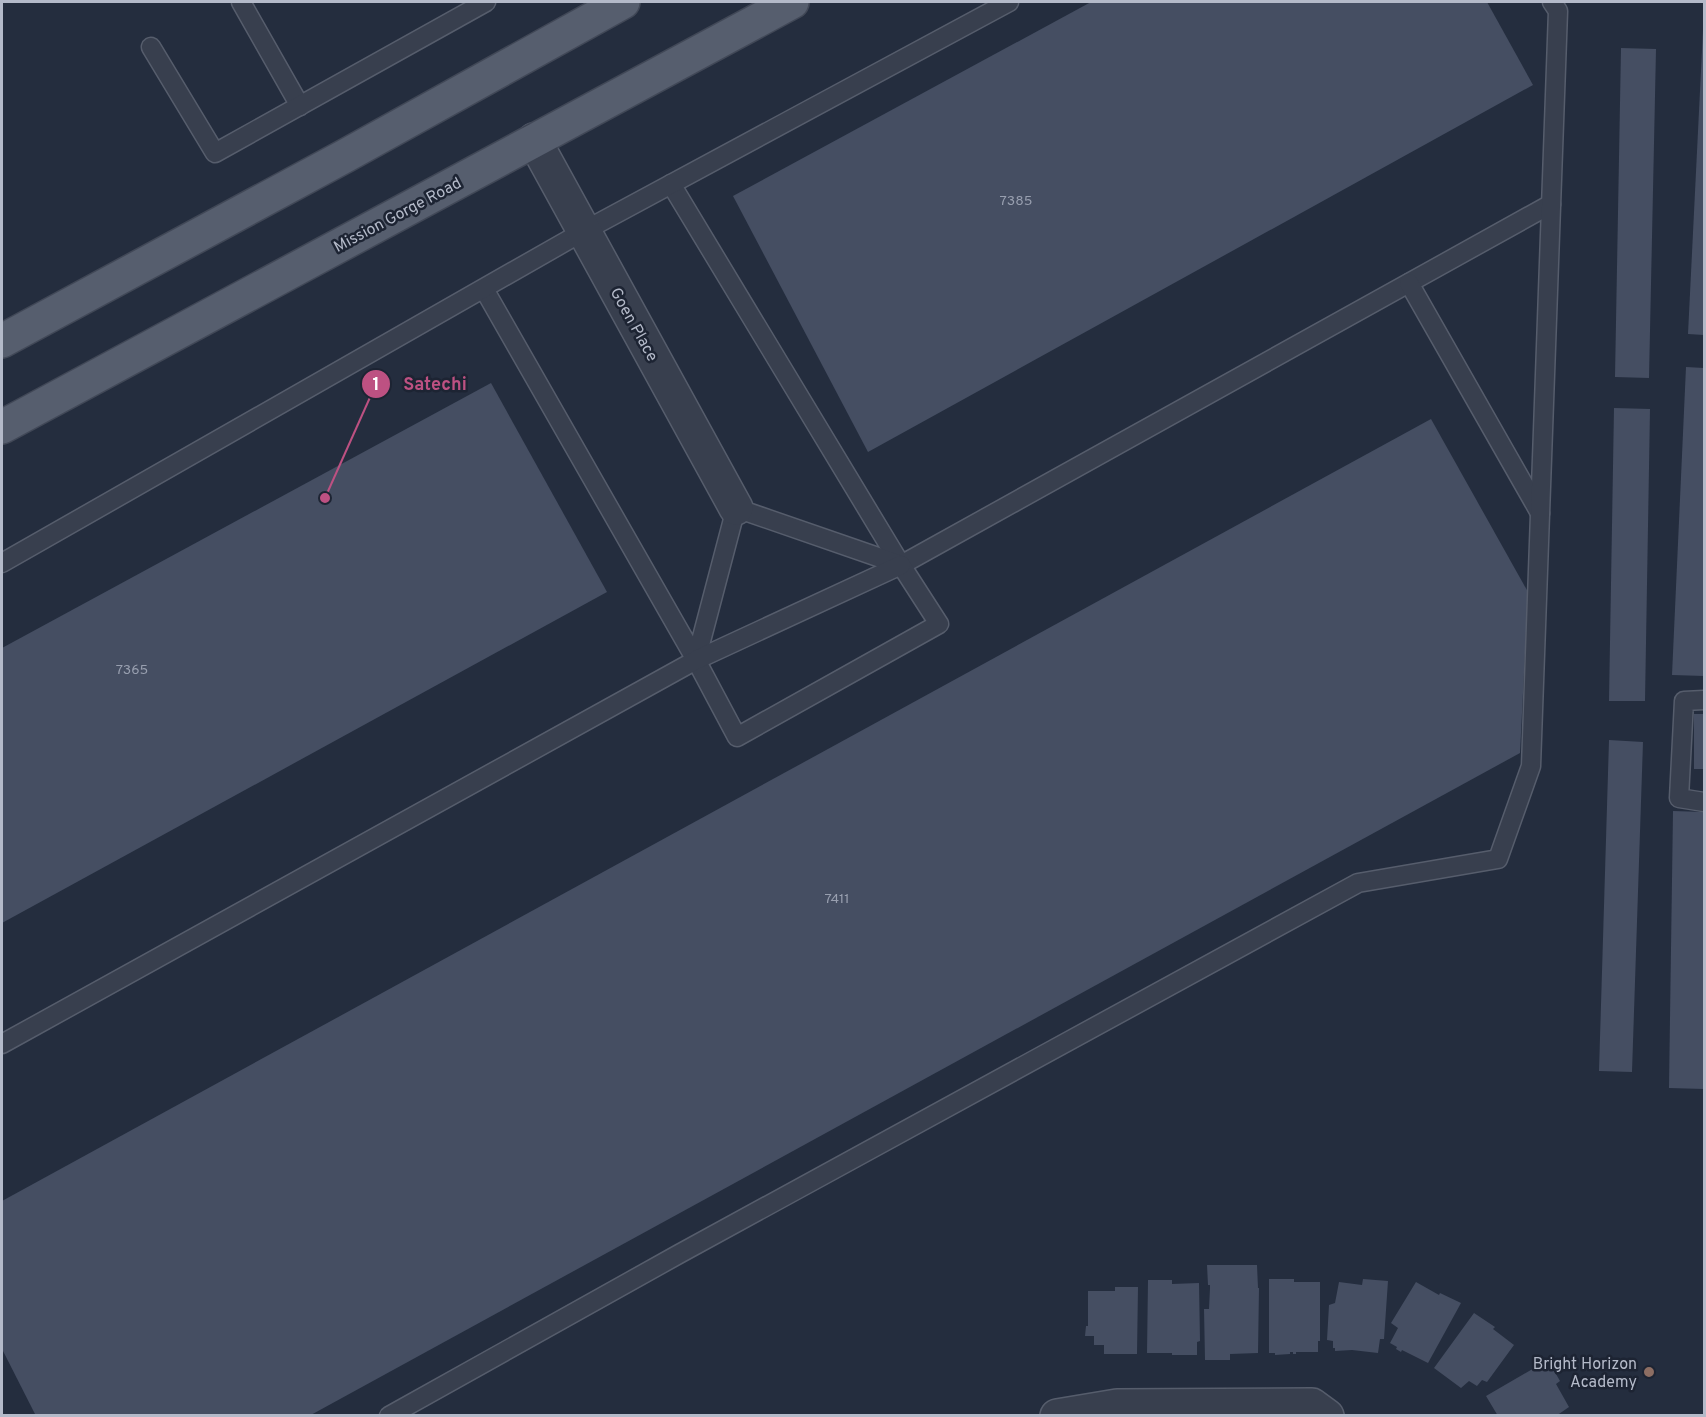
<svg xmlns="http://www.w3.org/2000/svg" width="1706" height="1417" font-family="Overpass,sans-serif">
<rect width="100%" height="100%" fill="#242d3e"/>
<g fill="#454e62">
<path d="M1091,2H1487L1533,85L868,452L733,196Z"/>
<path d="M1703,30H1704V335L1688,334Z"/>
<path d="M1621,48L1656,49L1649,378L1615,377Z"/>
<path d="M1686,367L1704,368V676L1672,675Z"/>
<path d="M491,383L607,592L2,923V648Z"/>
<path d="M1614,408L1650,409L1645,701H1609Z"/>
<path d="M1431,419L1528,592L1520,753L309,1416H36L2,1349V1201Z"/>
<rect x="1694" y="714" width="10" height="55"/>
<path d="M1609,740L1643,742L1632,1072L1599,1071Z"/>
<path d="M1673,811L1704,812V1089L1669,1088Z"/>
<path d="M1207,1265H1257L1258,1288H1259L1258,1353L1230,1354V1360H1205L1204,1309H1209L1210,1288V1285H1208Z"/>
<path d="M1269,1279H1294V1282H1320V1341H1318V1352H1296V1354H1293V1352H1290V1354L1275,1355V1353H1269Z"/>
<path d="M1363,1279L1388,1281L1384,1339H1380L1378,1353L1352,1350L1335,1351V1348H1333V1341L1327,1340L1329,1305L1335,1303L1339,1282L1362,1285Z"/>
<path d="M1148,1280H1172V1284L1199,1283L1200,1341L1197,1342V1355H1172V1353H1147Z"/>
<path d="M1416,1282L1439,1295L1440,1293L1461,1303L1428,1363L1402,1350L1401,1352L1396,1349L1397,1347L1390,1343L1398,1328L1391,1323Z"/>
<path d="M1115,1287H1138L1137,1354H1104V1345H1094V1336H1085L1086,1326H1088V1291H1115Z"/>
<path d="M1474,1313L1495,1327L1493,1329L1514,1345L1487,1382L1482,1380L1477,1386L1469,1381L1461,1388L1434,1368Z"/>
<path d="M1548,1360L1560,1381L1556,1384L1569,1407L1556,1416H1498L1486,1396Z"/>
</g>
<g fill="none" stroke-linecap="round" stroke-linejoin="round">
<defs>
<g id="lane">
<path d="M241,2L300,106"/>
<path d="M151,47L215,153L486,2"/>
<path d="M671,184L901,565L1551,204"/>
<path d="M1409,283L1540,513"/>
<path d="M484,289L696,660L737,737L939,624L901,565L736,508L696,660"/>
<path d="M2,563L584,231L1009,2"/>
<path d="M1704,700L1684,701L1679,798L1704,802"/>
<path d="M2,1044L696,660L901,565"/>
<path d="M389,1416L679,1254L1358,883L1498,859L1531,766L1558,11L1552,2"/>
</g>
<g id="street">
<path d="M534,140L736,508"/>
<path d="M1057,1416L1117,1406L1312,1405L1327,1416"/>
</g>
<g id="primary">
<path d="M2,341L345,156L623,2"/>
<path d="M2,427L792,2"/>
</g>
</defs>
<use href="#lane" stroke="#565d6c" stroke-width="21"/>
<use href="#street" stroke="#565d6c" stroke-width="36"/>
<use href="#primary" stroke="#414857" stroke-width="36"/>
<use href="#lane" stroke="#383f4e" stroke-width="18"/>
<use href="#street" stroke="#383f4e" stroke-width="33"/>
<use href="#primary" stroke="#565e6e" stroke-width="33"/>
</g>
<circle fill="#8d6e63" stroke="#1d2433" stroke-width="2" cx="1649" cy="1372" r="6"/>
<g text-anchor="middle" stroke-width="5" stroke-linejoin="round" paint-order="stroke">
<g font-size="14" fill="#989faf">
<text x="1016" y="205">7385</text>
<text x="132" y="674">7365</text>
<text x="837" y="903">7411</text>
</g>
<g font-size="16" fill="#b4bac9" stroke="#1d2433">
<text transform="translate(397 214) rotate(-28)" y="6">Mission Gorge Road</text>
<text transform="translate(635 324) rotate(61)" y="6">Goen Place</text>
</g>
<g font-size="16" fill="#b4bac9" stroke="#1d2433" text-anchor="end">
<text x="1637" y="1369">Bright Horizon<tspan x="1637" dy="18">Academy</tspan></text>
</g>
</g>
<path fill="none" stroke="#bd5182" stroke-width="2" d="M325 498L376 384"/>
<g fill="#bd5182" stroke="#1d2433" stroke-width="2">
<circle cx="325" cy="498" r="6"/>
<circle cx="376" cy="384" r="15"/>
</g>
<g font-size="18" text-anchor="middle" font-weight="bold" fill="#fff">
<text x="376" y="390">1</text>
</g>
<g font-size="18" text-anchor="middle" font-weight="bold" fill="#bd5182" stroke="#1d2433" stroke-width="5" stroke-linejoin="round" paint-order="stroke">
<text x="435" y="390">Satechi</text>
</g>
<rect width="1706" height="1417" fill="none" stroke="#b4bac9" stroke-width="6"/>
</svg>
